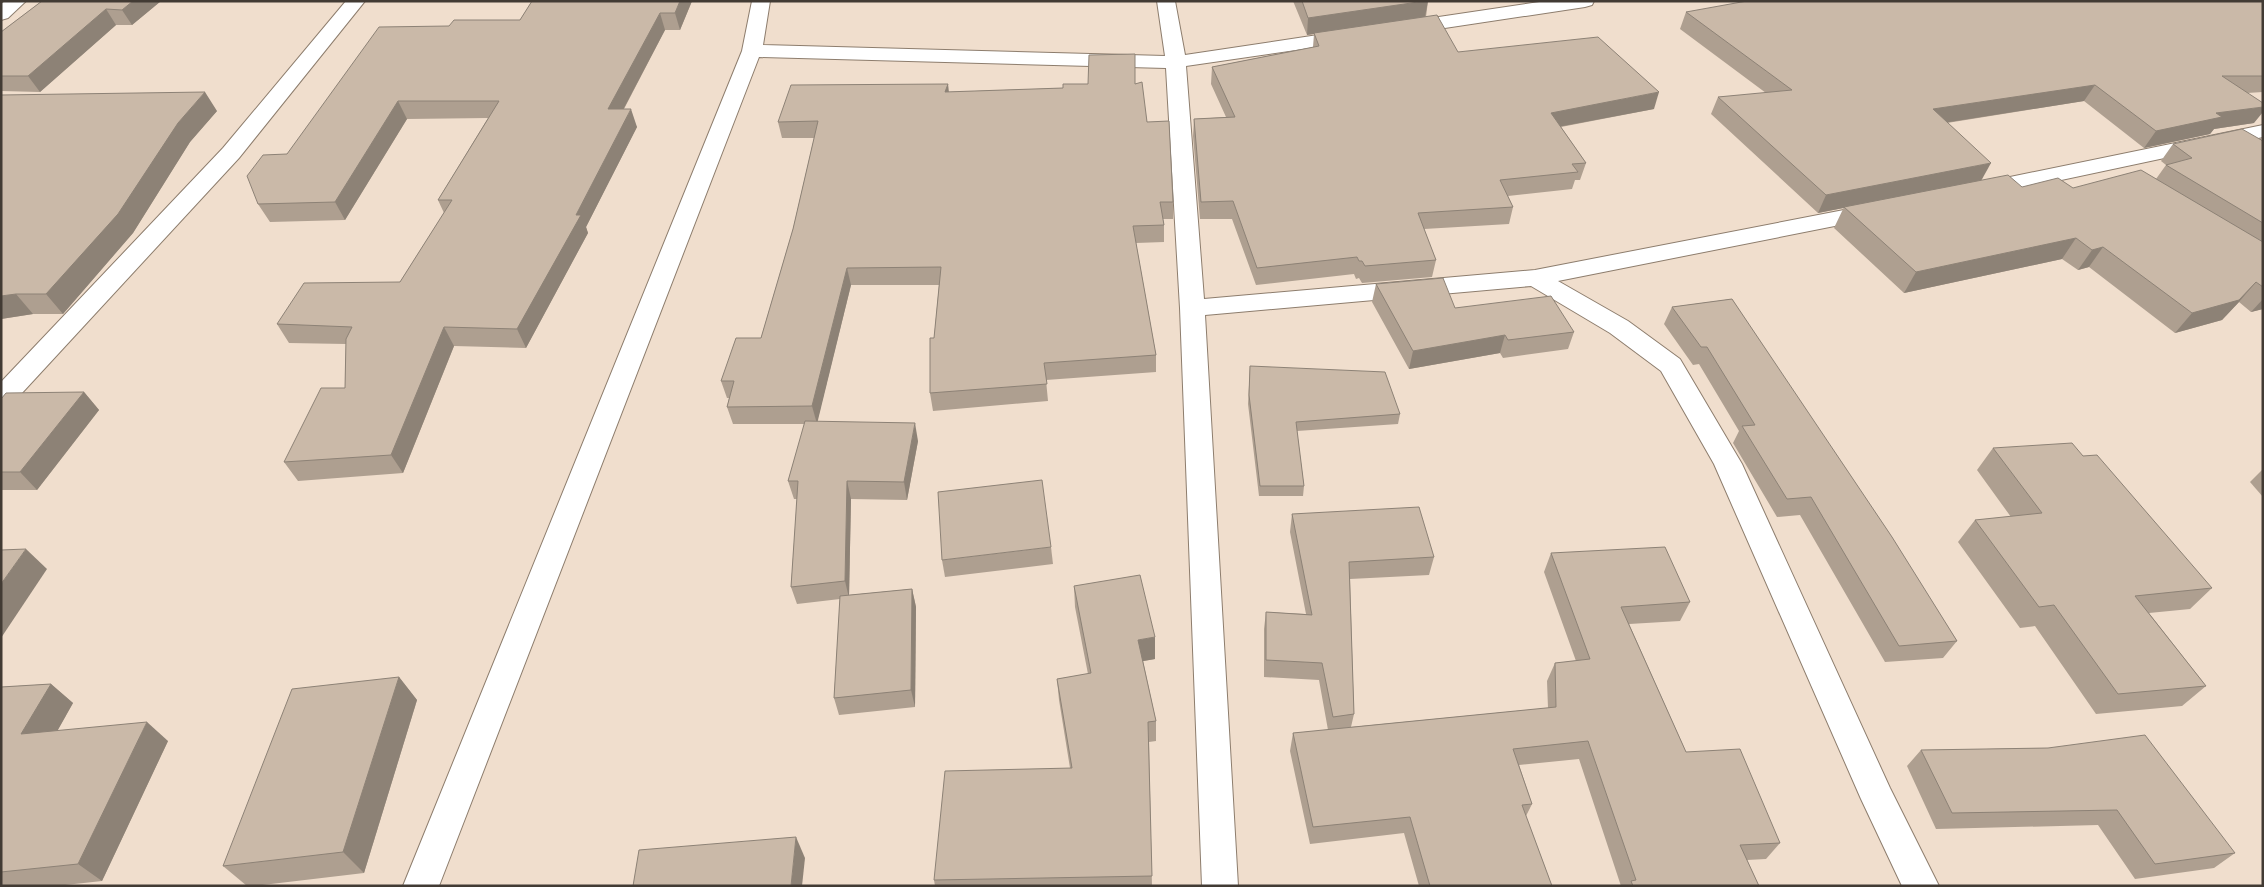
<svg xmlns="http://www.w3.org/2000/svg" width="2264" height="887" font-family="Helvetica,sans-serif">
<rect width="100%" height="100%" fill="#f0decd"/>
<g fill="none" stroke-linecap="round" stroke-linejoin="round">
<defs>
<g id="street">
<path d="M5,1H26L8,18L1,20V4Z"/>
<path d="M346,1H365L239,158L10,406L1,408V382L223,148Z"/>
<path d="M752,1H770L763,45L1165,56L1157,1H1175L1185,55L1351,30L1358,32L1361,36L1358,40L1351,42L1186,66L1204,299L1535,270L1875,204L1883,206L1886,211L1883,216L1875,218L1558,281L1628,321L1680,359L1742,464L1890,788L1939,886H1902L1861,799L1714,464L1661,371L1610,333L1531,286L1205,315L1238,886H1202L1180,308L1166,68L759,57L439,886H403L742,51Z"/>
<path d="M1546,1H1594L1592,5L1585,7L1405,34L1398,32L1395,28L1398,24L1405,22Z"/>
<path d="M2263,125V137L1981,197L1973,195L1970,190L1973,185L1981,183Z"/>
</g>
</defs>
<use href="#street" stroke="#8d7d6d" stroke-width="2"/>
<use href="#street" fill="#fff" fill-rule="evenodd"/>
</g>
<g fill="#ae9f90">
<path d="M42,1H161L132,25H116L40,92L1,91V32Z"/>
<path d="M532,1H692L680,30H665L624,109L637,127L586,227L588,233L526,348L454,346L403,473L298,481L284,462L345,388L346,344L289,343L277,324L400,282L444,213L438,200L488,118L407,119L345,220L270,222L258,204L287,154L449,26L520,20Z"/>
<path d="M1293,1H1428L1426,17L1458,52L1654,109L1561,127L1586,163L1580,180H1575L1572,189L1508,196L1513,207L1509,224L1424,229L1436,260L1432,277L1362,283L1359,278L1356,279L1354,274L1256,285L1232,219H1200L1193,136L1194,119L1226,117L1211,84L1212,67L1313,47L1314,34L1307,35Z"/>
<path d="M2263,1V92L2247,93L2254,123L2214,129L2210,134L2144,148L2084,101L1947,123L1981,181L2022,187L2073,188L2156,179L2166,165L2161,161L2173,144L2263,141V309L2251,312L2239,302L2222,320L2175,333L2089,267L2078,270L2062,259L1904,293L1834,228L1844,207L1908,195L1818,213L1711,114L1718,97L1766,93L1680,29L1686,12Z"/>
<path d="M948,84V92L1063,88L1135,84L1173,202V219H1163L1164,225V242L1136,243L1156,355V372L1046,380L1048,401L933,411L930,393L934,338L939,285H851L817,422L918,441L907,500L851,499L849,595L912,589L916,607L915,707L839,715L834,698L840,599L797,604L791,587L797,499H794L788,481L805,424H733L727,407L729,398H727L721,381L761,338L793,229L814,138H782L778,122Z"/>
<path d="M1,95L217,111L190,142L133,233L63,314H33L1,319Z"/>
<path d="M1376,284L1455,308L1574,332L1568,349L1503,358L1500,353L1409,369L1372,302Z"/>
<path d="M1732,299L1957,641L1943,658L1885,662L1800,515L1777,517L1733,443L1739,431L1699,364L1693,365L1664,324L1672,307Z"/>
<path d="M1250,366L1400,414L1398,424L1297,431L1304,486L1303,496H1259L1248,404Z"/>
<path d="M84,392L99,410L37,490H1V399Z"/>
<path d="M1993,448L2083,456L2212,588L2190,609L2149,613L2206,686L2182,706L2096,714L2035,626L2020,628L1958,542L1975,520L2011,517L1977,470Z"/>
<path d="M2263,469V497L2250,482Z"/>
<path d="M1292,514L1434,557L1429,575L1350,579L1354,714L1351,727L1548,708L1547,681L1555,663L1576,661L1544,572L1551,553L1690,602L1680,621L1629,624L1686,752L1780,843L1766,859L1747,860L1759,886H1621L1579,759L1519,765L1532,804L1526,816L1552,886H1419L1404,833L1310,844L1290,751L1293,733L1328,730L1319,680L1264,677V629L1266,612L1306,614L1290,532Z"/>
<path d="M1051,547L1053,564L945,577L942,560Z"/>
<path d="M1074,586L1155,659L1143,661L1156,721V741L1149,742L1152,886H935L934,880L1070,768L1059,700L1057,679L1088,674L1075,607Z"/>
<path d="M399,677L417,700L364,873L253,886H247L223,866Z"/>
<path d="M51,684L73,703L57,731L168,741L102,881L56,886H1V687Z"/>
<path d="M2048,748L2235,853L2214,868L2135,879L2098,825L1936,829L1907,766L1921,750Z"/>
</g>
<g fill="#8d8276">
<path d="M133,1H161L132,25L122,10Z"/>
<path d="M680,1H692L680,30L675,13Z"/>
<path d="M1425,1H1428L1425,17L1307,35L1308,18Z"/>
<path d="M106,9L116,25L40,92L28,76Z"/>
<path d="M660,13L665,30L614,127L608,109Z"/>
<path d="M948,84L950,101L945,92Z"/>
<path d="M2095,85L2084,101L1924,126L1933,109Z"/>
<path d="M205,92L217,111L190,142L133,233L63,314L46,294L178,123Z"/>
<path d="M1659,92L1654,109L1547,129L1551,113Z"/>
<path d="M398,101L407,119L345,220L335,202Z"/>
<path d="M2263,107V112L2254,123L2214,129L2210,134L2144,148L2156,131L2216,113Z"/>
<path d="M631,109L637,127L586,227L588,233L526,348L517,329Z"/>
<path d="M1991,163L1981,181L1818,213L1826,195Z"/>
<path d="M2076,238L2062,259L1904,293L1916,272Z"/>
<path d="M2103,247L2089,267L2078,270L2092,250Z"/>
<path d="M847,268L851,285L817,424L812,406Z"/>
<path d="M2256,282L2239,302L2222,320L2175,333L2192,313Z"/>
<path d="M16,294L33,314L1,319V296Z"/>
<path d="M2263,299V309L2251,312Z"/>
<path d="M444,327L454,346L403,473L391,455Z"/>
<path d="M1505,335L1500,353L1409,369L1413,351Z"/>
<path d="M84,392L99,410L37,490L20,472Z"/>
<path d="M915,423L918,441L907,500L904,482Z"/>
<path d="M847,481L851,499L849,598L845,581Z"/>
<path d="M26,549L47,569L1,638V584Z"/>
<path d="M912,589L916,607L915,707L911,690Z"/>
<path d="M1155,637V659L1138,662V640Z"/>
<path d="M399,677L417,700L364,873L343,852Z"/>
<path d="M51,684L73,703L45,753L21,734Z"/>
<path d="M147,722L168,741L102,881L78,864Z"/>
<path d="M796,837L805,858L802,886H791Z"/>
</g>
<g fill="#cab9a8" stroke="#8d8276">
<path d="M42,1H133L122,10L106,9L28,76H1V32Z"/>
<path d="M532,1H680L675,13H660L608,109H631L576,215H581L517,329L444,327L391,455L284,462L321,388H345L346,339L352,327L277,324L304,283L400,282L452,200H438L499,101H398L335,202L258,204L247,176L263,155L287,154L379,27L449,26L454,20H520Z"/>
<path d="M1302,1H1425L1308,18Z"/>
<path d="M1747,1H2263V76H2222L2263,103V107L2216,113L2222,117L2156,131L2095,85L1933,109L1991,163L1826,195L1718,97L1792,90L1686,12Z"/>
<path d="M1437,15L1458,52L1598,37L1659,92L1551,113L1586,163L1572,164L1578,172L1500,180L1513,207L1418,213L1436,260L1365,266L1362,261H1359L1357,257L1257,268L1233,201L1201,202L1194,119L1235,117L1212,67L1319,46L1314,33Z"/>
<path d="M1135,54V84L1142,82L1147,122L1169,121L1173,202H1160L1164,225L1133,226L1156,355L1044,363L1047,384L930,393V338H934L941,267L847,268L812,406L727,407L734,381H721L736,338H761L793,229L818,121L778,122L791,85L948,84L945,92L1063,88V84H1088L1089,55Z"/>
<path d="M205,92L178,123L118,214L46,294H16L1,296V95Z"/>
<path d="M2242,129L2263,141V223L2166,165L2192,158L2173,144Z"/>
<path d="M2141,170L2263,242V287L2256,282L2239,300L2192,313L2103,247L2092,250L2076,238L1916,272L1844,207L2008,175L2022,187L2058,178L2073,188Z"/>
<path d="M1443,278L1455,308L1551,296L1574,332L1508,340L1505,335L1413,351L1376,284Z"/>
<path d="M1732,299L1892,537L1957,641L1899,646L1811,497L1787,499L1742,426L1755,425L1707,347H1701L1672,307Z"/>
<path d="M1250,366L1385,372L1400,414L1296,422L1304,486H1260L1249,395Z"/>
<path d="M84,392L20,472H1V399L6,393Z"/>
<path d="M805,421L915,423L904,482L847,481L845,581L791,587L798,481H788Z"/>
<path d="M2072,443L2083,456L2097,455L2212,588L2135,596L2206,686L2118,694L2054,605L2039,607L1975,520L2042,513L1993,448Z"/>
<path d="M1042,480L1051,547L942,560L938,492Z"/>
<path d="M1419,507L1434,557L1349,562L1354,714L1333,717L1322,663L1266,660V612L1312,615L1292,514Z"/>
<path d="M1665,547L1690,602L1621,607L1686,752L1740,749L1780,843L1740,845L1759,886H1633L1631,881L1636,880L1588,741L1513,749L1532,804L1522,805L1552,886H1430L1410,817L1313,827L1293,733L1556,707L1555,663L1590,659L1551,553Z"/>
<path d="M26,549L1,584V550Z"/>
<path d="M1140,575L1155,637L1138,640L1156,721L1148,722L1152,876L934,880L945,771L1072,768L1057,679L1091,673L1074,586Z"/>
<path d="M912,589L911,690L834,698L840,596Z"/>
<path d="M399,677L343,852L223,866L292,689Z"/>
<path d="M51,684L21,734L147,722L78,864L1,872V687Z"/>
<path d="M2145,735L2235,853L2155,864L2117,810L1952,813L1921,750L2048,748Z"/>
<path d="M796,837L791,886H633L639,850Z"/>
</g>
<rect width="2264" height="887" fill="none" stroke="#423b34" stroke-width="5"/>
</svg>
